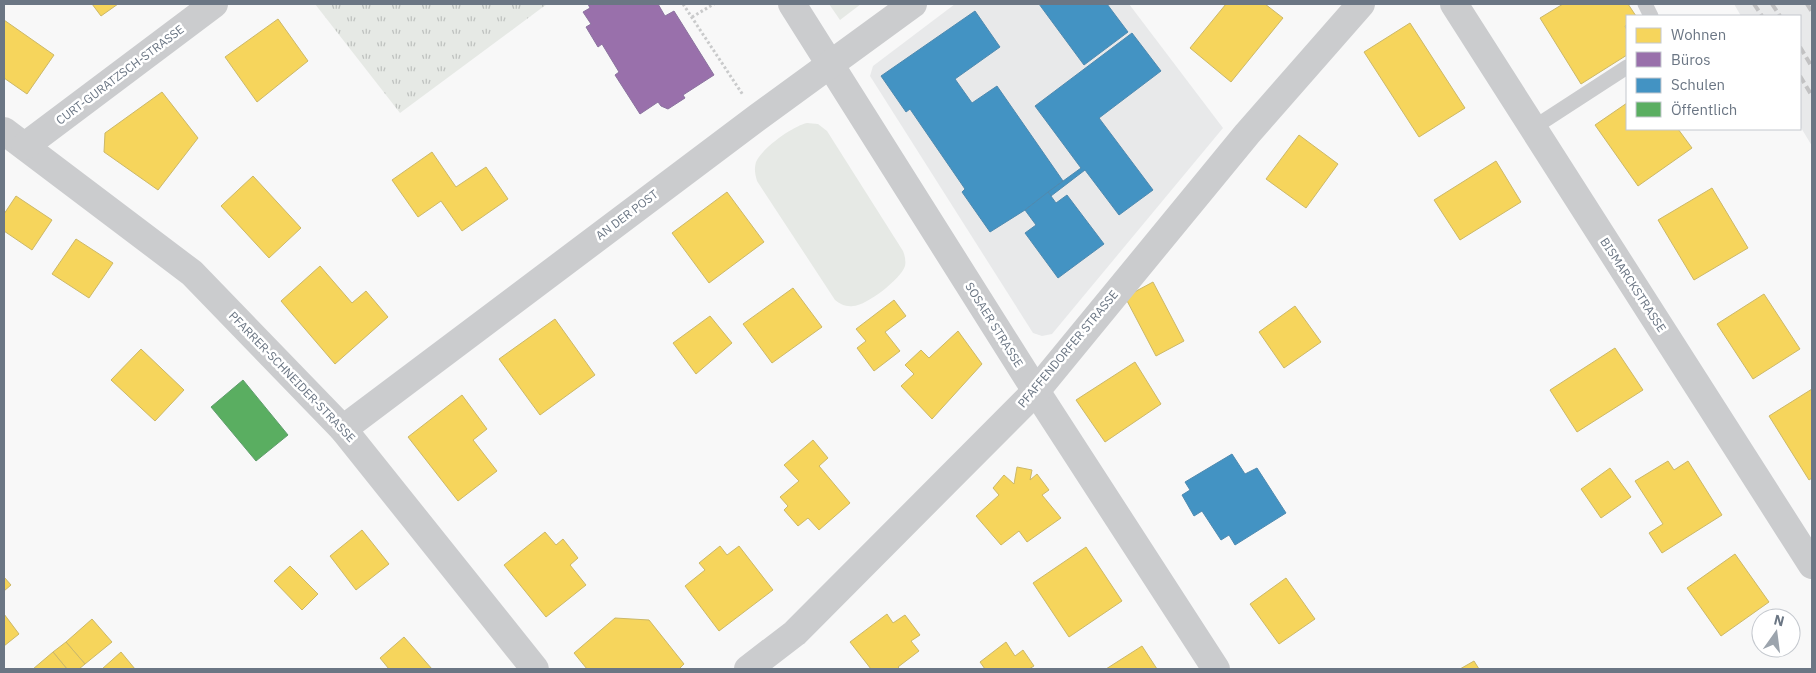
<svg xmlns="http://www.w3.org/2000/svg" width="1816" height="673" font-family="'IBM Plex Sans',sans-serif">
<defs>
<pattern id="park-tufts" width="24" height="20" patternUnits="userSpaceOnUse" patternTransform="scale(1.25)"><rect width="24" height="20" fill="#e6e9e5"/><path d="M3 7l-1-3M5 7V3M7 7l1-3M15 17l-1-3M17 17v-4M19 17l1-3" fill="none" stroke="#bec1bf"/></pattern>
</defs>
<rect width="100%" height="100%" fill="#f8f8f8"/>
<g fill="#e8e9ea">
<path d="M955,4H1129L1223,128L1052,334L1042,336L1033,333L870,76L873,66Z"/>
<path d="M1734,4H1812V146L1800,126V16H1741Z"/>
</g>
<path fill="url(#park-tufts)" d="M315,4H547L400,113Z"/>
<g fill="#e6e9e5">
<path d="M829,4H861L840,20Z"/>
<path d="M807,123L818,124L827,131L903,251C905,256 906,261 905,266C901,279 866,306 853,306C846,307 840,304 835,300L757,181C755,174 754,169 756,162C762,148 793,126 807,123Z"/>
</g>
<g fill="#f6d55c" stroke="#ccb868">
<path d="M92,4H118L101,16Z"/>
<path d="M1226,4H1265L1283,18L1231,82L1190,48Z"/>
<path d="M1563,4H1628L1636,16H1627V25L1625,26L1627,30V55L1581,84L1540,18Z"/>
<path d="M278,19L308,61L257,102L225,57Z"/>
<path d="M4,20L54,55L27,94L4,78Z"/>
<path d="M1410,23L1465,108L1419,137L1364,52Z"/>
<path d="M162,92L198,138L158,190L104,152L105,133Z"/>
<path d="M1627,103V129H1678L1692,148L1638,186L1595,125Z"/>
<path d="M1299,135L1338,164L1306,208L1266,179Z"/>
<path d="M432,152L456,187L486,167L508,199L462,231L441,201L418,217L392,180Z"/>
<path d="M1496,161L1521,202L1460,240L1434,200Z"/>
<path d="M253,176L301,228L269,258L221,206Z"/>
<path d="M1712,188L1748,248L1694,280L1658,220Z"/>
<path d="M727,192L764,242L709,283L672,233Z"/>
<path d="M16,196L52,220L32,250L4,231V214Z"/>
<path d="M76,239L113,263L89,298L52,274Z"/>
<path d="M320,266L352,303L366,291L388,317L335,364L281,301Z"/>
<path d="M1153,282L1184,341L1156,356L1125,297Z"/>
<path d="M793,288L822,327L772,363L743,324Z"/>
<path d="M1764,294L1800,349L1753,379L1717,324Z"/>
<path d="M894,300L906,316L885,332L900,351L874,371L857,348L866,341L856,329Z"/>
<path d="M1295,306L1321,342L1284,368L1259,332Z"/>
<path d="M710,316L732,343L696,374L673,343Z"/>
<path d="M555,319L595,375L540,415L499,359Z"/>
<path d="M958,331L982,364L932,419L901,386L914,374L905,365L921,350L929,358Z"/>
<path d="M1615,348L1643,390L1577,432L1550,390Z"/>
<path d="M141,349L184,390L155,421L111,380Z"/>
<path d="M1135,362L1161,404L1105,442L1076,400Z"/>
<path d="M1812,389V478L1809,480L1769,416Z"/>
<path d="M462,395L487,429L473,440L497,471L458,501L408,437Z"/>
<path d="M813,440L828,458L819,466L850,503L819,530L808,518L798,526L784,510L788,506L780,497L799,481L784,465Z"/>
<path d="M1668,461L1674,470L1688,461L1722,515L1662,553L1649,533L1663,524L1635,481Z"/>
<path d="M1017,467L1032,470L1030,480L1037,474L1049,490L1042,495L1061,518L1027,542L1019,531L1001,545L976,516L999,495L993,488L1004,475L1014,484Z"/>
<path d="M1610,468L1631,497L1601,518L1581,489Z"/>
<path d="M362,530L389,564L356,590L330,556Z"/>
<path d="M545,532L556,545L563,539L578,558L570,565L586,585L546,617L504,565Z"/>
<path d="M720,546L727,555L739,546L773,590L719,631L685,586L705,570L699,563Z"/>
<path d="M1086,547L1122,601L1069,637L1033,583Z"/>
<path d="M1735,554L1769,602L1721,636L1687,588Z"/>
<path d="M290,566L318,594L302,610L274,581Z"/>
<path d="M4,577L11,585L4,591Z"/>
<path d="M1286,578L1315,619L1279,644L1250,604Z"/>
<path d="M4,614L19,634L4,646Z"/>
<path d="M887,614L893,623L905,615L920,635L911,641L919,651L898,667L900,669H871L850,642Z"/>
<path d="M615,618L649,620L684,664L679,669H587L574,653Z"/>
<path d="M92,619L112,642L85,664L66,642Z"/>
<path d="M404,637L432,669H389L380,658Z"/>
<path d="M66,642L85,664L79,669H67L53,652Z"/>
<path d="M1006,642L1015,656L1023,650L1034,666L1029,669H985L980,662Z"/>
<path d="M1142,646L1157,669H1106Z"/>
<path d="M53,652L67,669H33Z"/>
<path d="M121,652L135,669H102Z"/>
<path d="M1474,661L1479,669H1460Z"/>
</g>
<path fill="#9970ab" stroke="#8b729f" d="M588,4H658L665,16L674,11L714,75L683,95L685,98L668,109L661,106L658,102L640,114L615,75L619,72L602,44L598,47L586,27L591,24L583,12L590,8Z"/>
<g fill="#4393c3" stroke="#4f8ab0">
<path d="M1039,4H1107L1128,32L1084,65Z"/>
<path d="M975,11L1000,47L955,79L972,103L997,86L1063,181L1025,210L990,232L962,192L965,189L910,109L906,112L881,76Z"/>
<path d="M1132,33L1161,71L1099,118L1153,190L1119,215L1085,170L1051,196L1048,192L1081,168L1035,106Z"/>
<path d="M1048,192L1056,203L1067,195L1104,244L1058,278L1025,233L1036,225L1025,210Z"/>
<path d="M1232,454L1245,474L1257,468L1286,513L1235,545L1229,535L1221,540L1202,511L1194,516L1182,495L1190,490L1185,482Z"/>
</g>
<path fill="#5aae61" stroke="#5f9d6c" d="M243,380L288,435L256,461L211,407Z"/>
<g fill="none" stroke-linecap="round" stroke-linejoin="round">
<g stroke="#c9cacb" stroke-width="3" stroke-dasharray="2.5 2.5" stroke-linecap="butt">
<path d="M683,4L743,95"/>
<path d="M692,17L714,4"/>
</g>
<g stroke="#cbccce" stroke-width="15">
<path d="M1645,4L1651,16"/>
<path d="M1533,128L1627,67"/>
</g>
<g stroke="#cbccce" stroke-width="28">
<path d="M792,4L1036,391L1216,669"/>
<path d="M1454,4L1812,565"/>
<path d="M4,131L192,273L343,429L535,669"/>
<path d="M25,146L214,4"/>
<path d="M343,429L758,117L913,4"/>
<path d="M748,669L795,633L1036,391L1247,134L1361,4"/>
</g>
<g stroke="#c2c2c3" stroke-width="4" stroke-dasharray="8 4" stroke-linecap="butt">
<path d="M1754,4L1762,16"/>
<path d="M1772,4L1780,16"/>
<path d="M1807,4L1812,12"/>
<path d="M1800,47L1812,67"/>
<path d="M1800,76L1812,96"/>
</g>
</g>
<g text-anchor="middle" stroke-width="5" stroke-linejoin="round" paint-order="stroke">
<g font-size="12" fill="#6b7684" stroke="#fff">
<text transform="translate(120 75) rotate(-37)" y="4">CURT-GURATZSCH-STRASSE</text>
<text transform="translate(627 215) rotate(-37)" y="4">AN DER POST</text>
<text transform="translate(1633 285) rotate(57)" y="4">BISMARCKSTRASSE</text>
<text transform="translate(994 325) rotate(58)" y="4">SOSAER STRASSE</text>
<text transform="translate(1068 349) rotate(-50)" y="4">PFAFFENDORFER STRASSE</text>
<text transform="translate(292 377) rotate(46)" y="4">PFARRER-SCHNEIDER-STRASSE</text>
</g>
</g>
<rect width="1816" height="673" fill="none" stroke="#6b7684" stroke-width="10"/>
<rect x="1626" y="15" width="175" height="115" fill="#ffffff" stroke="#c4c8ce"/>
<rect x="1636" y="28" width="25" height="15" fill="#f6d55c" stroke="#c4c8ce"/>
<text x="1671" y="40" font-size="15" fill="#6b7684">Wohnen</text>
<rect x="1636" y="52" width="25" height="15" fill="#9970ab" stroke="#c4c8ce"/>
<text x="1671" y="65" font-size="15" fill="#6b7684">Büros</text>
<rect x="1636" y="78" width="25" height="15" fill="#4393c3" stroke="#c4c8ce"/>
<text x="1671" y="90" font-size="15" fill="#6b7684">Schulen</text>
<rect x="1636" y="102" width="25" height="15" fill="#5aae61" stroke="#c4c8ce"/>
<text x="1671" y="115" font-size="15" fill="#6b7684">Öffentlich</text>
<g transform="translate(1776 633) rotate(14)"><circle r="24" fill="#ffffff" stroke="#c4c8ce"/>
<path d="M0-4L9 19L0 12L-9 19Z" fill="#9ca4ad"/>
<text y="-8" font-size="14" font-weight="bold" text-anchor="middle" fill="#6b7684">N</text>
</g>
</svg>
